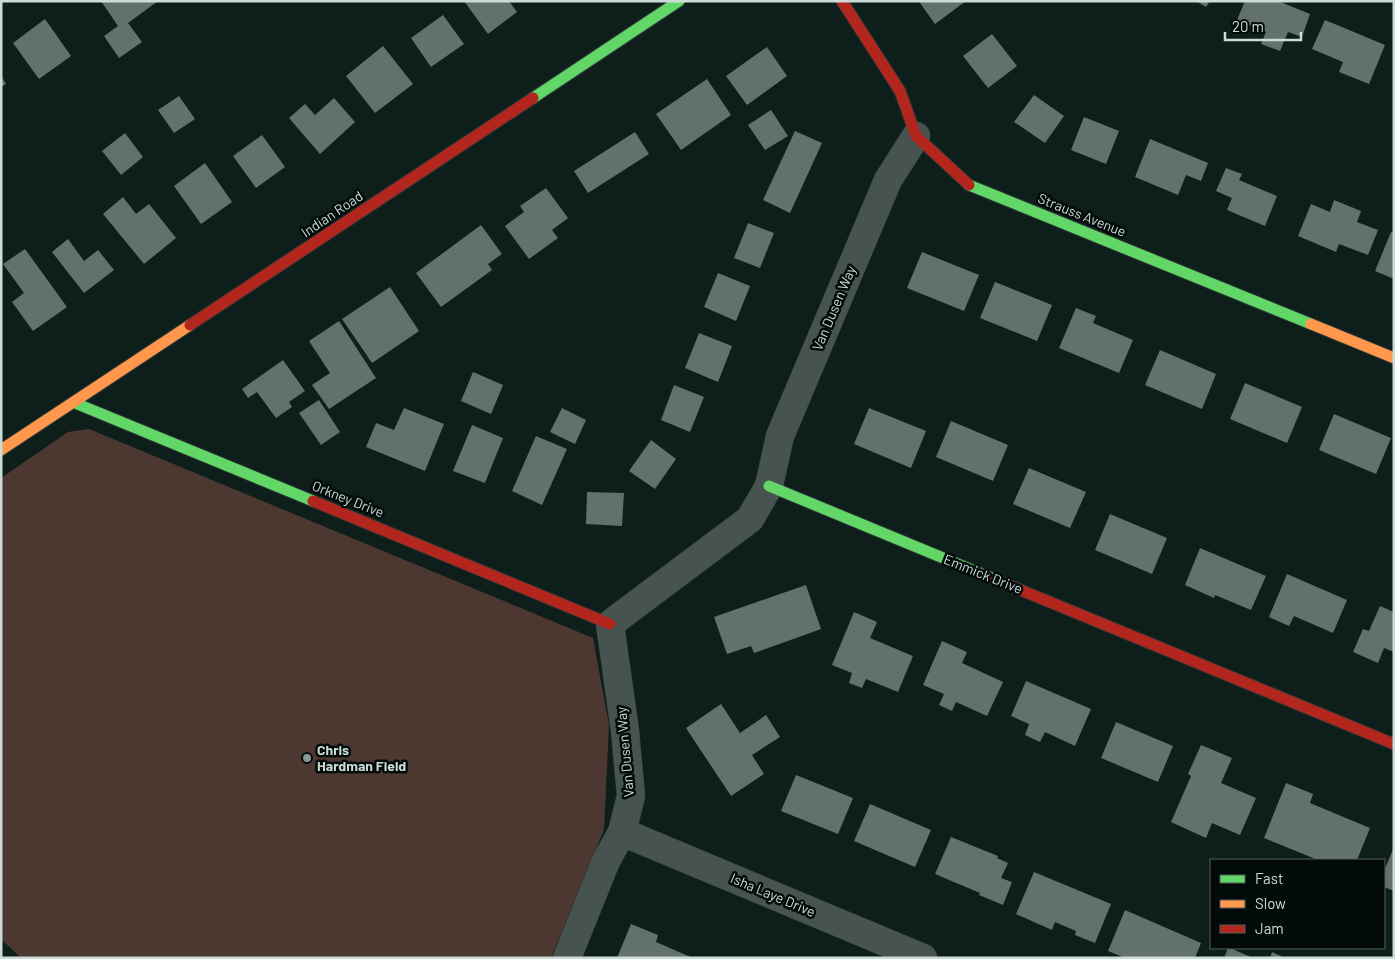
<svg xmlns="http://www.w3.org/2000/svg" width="1395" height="959" font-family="Barlow,sans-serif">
<rect width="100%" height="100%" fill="#0d1e1b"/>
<path fill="#4c3831" d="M89,429L593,638L609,725L604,830L551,958H21L1,939V478L68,432Z"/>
<g fill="#63716e">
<path d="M101,1H158L128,23L142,42L119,58L104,36L118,26Z"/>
<path d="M464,1H509L517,12L488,34Z"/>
<path d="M922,1H966L935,24L920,3Z"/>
<path d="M1196,1H1210L1206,7Z"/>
<path d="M1245,1H1278L1310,14L1302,37L1288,32L1280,51L1261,44L1266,32L1237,20Z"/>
<path d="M443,15L464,44L431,67L411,38Z"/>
<path d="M45,19L71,56L39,79L13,43Z"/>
<path d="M1325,20L1385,45L1369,84L1339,72L1343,62L1312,49Z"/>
<path d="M992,34L1017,66L988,88L963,56Z"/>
<path d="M383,46L413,84L375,113L346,76Z"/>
<path d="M767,47L787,76L747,105L726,76Z"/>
<path d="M1,76L6,84L1,87Z"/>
<path d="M707,79L731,115L681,150L656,114Z"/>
<path d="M1034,95L1064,116L1045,143L1014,122Z"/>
<path d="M179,96L195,119L174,133L158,110Z"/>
<path d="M334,98L355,122L320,154L289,118L305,104L315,115Z"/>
<path d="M771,110L788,136L765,150L748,125Z"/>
<path d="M1084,117L1119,131L1106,164L1071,150Z"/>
<path d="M795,131L822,143L790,213L763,200Z"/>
<path d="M635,132L649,154L588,193L574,171Z"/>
<path d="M125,133L143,157L121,175L102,151Z"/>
<path d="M262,135L285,167L256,188L233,156Z"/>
<path d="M1150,139L1208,163L1201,181L1186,175L1178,195L1135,177Z"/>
<path d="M205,163L232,202L201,224L174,186Z"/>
<path d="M1226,168L1242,174L1239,180L1277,196L1265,226L1227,210L1232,198L1216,191Z"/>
<path d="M546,188L568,218L552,230L558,238L529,259L505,226L524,212L520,206Z"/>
<path d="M123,197L136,214L149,204L176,238L144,264L103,214Z"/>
<path d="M1334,200L1361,211L1357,222L1378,230L1368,255L1339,244L1336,252L1298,236L1311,204L1330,212Z"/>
<path d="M748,223L774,233L760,268L734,258Z"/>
<path d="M481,225L502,254L488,264L492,270L441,307L416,273Z"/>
<path d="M1391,232L1394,233V279L1375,271Z"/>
<path d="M68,239L84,261L98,250L114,270L84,293L52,252Z"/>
<path d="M25,249L67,307L33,331L12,302L24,293L3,264Z"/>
<path d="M922,252L979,275L964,311L907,288Z"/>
<path d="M718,273L750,286L736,321L704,307Z"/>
<path d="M995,282L1052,305L1037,341L980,318Z"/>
<path d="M390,287L419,331L372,363L342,319Z"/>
<path d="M1076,308L1096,316L1093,323L1133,340L1119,373L1059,348Z"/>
<path d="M339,321L376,378L329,409L312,385L330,373L309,341Z"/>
<path d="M699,333L732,346L718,382L685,368Z"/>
<path d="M1160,350L1216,374L1202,409L1145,385Z"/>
<path d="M283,360L305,391L289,402L292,407L276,418L257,392L248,398L242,389Z"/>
<path d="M473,372L503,385L491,414L461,401Z"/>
<path d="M1245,383L1302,407L1287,443L1230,419Z"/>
<path d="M674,385L704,397L690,432L661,420Z"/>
<path d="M319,400L340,432L321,445L299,413Z"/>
<path d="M404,408L444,424L425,471L366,447L376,423L394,430Z"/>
<path d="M562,408L586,420L575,444L550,432Z"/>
<path d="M869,408L926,431L911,468L854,444Z"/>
<path d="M1334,414L1391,438L1376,474L1319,450Z"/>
<path d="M951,421L1008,445L993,481L936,457Z"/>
<path d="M472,425L503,438L485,483L453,471Z"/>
<path d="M536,436L567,449L542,505L512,491Z"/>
<path d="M651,440L676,459L655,489L629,471Z"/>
<path d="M1029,468L1086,492L1070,528L1013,504Z"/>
<path d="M587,492L624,493L622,526L586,524Z"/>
<path d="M1110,514L1167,538L1152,574L1095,550Z"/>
<path d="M1200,548L1266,576L1251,610L1215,595L1214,598L1185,585Z"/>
<path d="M1287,574L1347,600L1333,633L1294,616L1289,626L1269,617Z"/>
<path d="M806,585L821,629L754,653L751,646L727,654L714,617Z"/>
<path d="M1380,606L1394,612V652L1384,648L1378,663L1353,652L1363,629L1369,631Z"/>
<path d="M854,612L877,622L870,638L913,656L898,692L866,679L862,688L849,683L852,673L832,665Z"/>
<path d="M942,641L967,652L962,663L1003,682L987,716L956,702L952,711L939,705L944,694L923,685Z"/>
<path d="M1026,681L1091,709L1075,746L1045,732L1040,742L1025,735L1029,724L1011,716Z"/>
<path d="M721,704L740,733L766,715L780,737L752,755L764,774L731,796L686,728Z"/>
<path d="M1116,722L1173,746L1158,782L1101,758Z"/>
<path d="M1201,745L1232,758L1221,783L1256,798L1240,835L1212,823L1206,838L1171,822L1191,776L1188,774Z"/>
<path d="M796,775L853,798L838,834L781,811Z"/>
<path d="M1286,783L1313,794L1310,803L1370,828L1357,860H1318L1264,838Z"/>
<path d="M870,804L931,830L915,867L854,841Z"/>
<path d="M951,837L998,856L997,858L1008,863L1001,878L1012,882L1003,905L979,895L980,893L935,874Z"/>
<path d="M1394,847V891L1384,887V871Z"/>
<path d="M1034,872L1111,904L1095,943L1075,935L1076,931L1055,922L1052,930L1016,914Z"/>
<path d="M1125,910L1201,943L1195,958H1125L1108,951Z"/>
<path d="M631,924L658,935L656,942L693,958H617Z"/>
<path d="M1228,948H1230L1253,958H1224Z"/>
<path d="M1272,952L1285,958H1270Z"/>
</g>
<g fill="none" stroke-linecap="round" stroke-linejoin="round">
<defs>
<g id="street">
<path d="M622,832L923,958"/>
<path d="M567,958L606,861L622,832L631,796L625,731L610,624L750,519L769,486L780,436L888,180L916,136"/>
</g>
<g id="fast">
<path d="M533,98L679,1"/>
<path d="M969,185L1311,324"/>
<path d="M75,403L313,501"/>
<path d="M769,486L994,579"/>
</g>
<g id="slow">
<path d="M1311,324L1394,358"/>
<path d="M1,450L190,325"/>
</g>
<g id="jam">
<path d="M842,1L900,91L916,136L969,185"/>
<path d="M190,325L533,98"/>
<path d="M313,501L610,624"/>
<path d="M994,579L1394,744"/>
</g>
</defs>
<use href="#street" stroke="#2b3634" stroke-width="29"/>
<use href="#fast" stroke="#2b3634" stroke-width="13"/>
<use href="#slow" stroke="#2b3634" stroke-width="13"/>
<use href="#jam" stroke="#2b3634" stroke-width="13"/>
<use href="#street" stroke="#475350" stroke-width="28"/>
<use href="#fast" stroke="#63d668" stroke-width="11"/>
<use href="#slow" stroke="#ff974d" stroke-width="11"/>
<use href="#jam" stroke="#b3261e" stroke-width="11"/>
</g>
<circle fill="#889a95" stroke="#020b09" stroke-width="2" cx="307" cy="758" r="5"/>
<g text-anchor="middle" stroke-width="5" stroke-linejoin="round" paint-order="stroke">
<g font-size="14" fill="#cbdcd7" stroke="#020b09">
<text transform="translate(332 214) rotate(-34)" y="5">Indian Road</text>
<text transform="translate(1082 215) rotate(22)" y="5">Strauss Avenue</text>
<text transform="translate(834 308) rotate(-67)" y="5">Van Dusen Way</text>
<text transform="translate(348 499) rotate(22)" y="5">Orkney Drive</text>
<text transform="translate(983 574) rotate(22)" y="5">Emmick Drive</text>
<text transform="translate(625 752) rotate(-95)" y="5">Van Dusen Way</text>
<text transform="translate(773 895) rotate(23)" y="5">Isha Laye Drive</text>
</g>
<g font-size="14" font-weight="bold" fill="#cbdcd7" stroke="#020b09" text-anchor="start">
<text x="317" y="755">Chris<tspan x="317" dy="16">Hardman Field</tspan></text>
</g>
</g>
<rect width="1395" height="959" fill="none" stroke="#cbdcd7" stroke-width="5"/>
<rect x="1210" y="859" width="175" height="90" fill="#020b09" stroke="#525f5b"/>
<rect x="1220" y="875" width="25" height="8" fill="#63d668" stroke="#525f5b"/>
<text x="1255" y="884" font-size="15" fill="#cbdcd7">Fast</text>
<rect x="1220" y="900" width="25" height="8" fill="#ff974d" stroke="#525f5b"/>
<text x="1255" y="909" font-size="15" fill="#cbdcd7">Slow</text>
<rect x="1220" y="925" width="25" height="8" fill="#b3261e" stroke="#525f5b"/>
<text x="1255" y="934" font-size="15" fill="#cbdcd7">Jam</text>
<path d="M1225 32v8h76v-8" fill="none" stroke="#cbdcd7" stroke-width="2.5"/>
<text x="1232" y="32" font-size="15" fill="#cbdcd7" stroke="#020b09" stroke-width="4" paint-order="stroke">20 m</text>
</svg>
